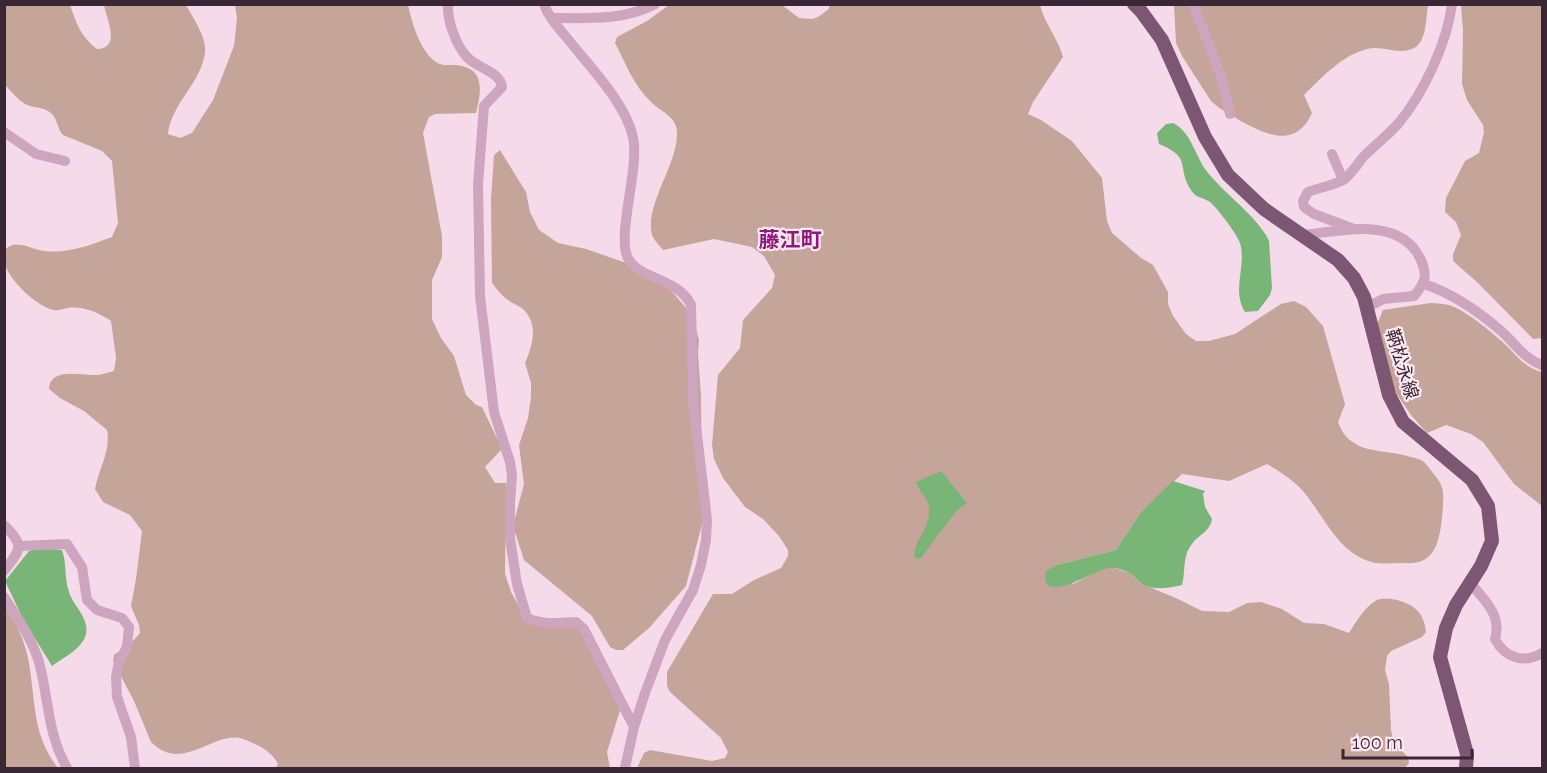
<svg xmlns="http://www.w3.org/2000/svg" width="1547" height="773" font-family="Raleway,'Noto Sans JP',sans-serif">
<rect width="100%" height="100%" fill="#f5dbe9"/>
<g fill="#c5a499">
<path d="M4,5H70C76,23 81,37 97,49C122,48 106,18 104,5H186C193,18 207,37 205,53C201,83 171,104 168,134L180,138L192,133L213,100L234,46L237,18L235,5H408C412,23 420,51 436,62C441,66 448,65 454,65C485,67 482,89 476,113L435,114L429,117L423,133L442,236V257L432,280V319L441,338L454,356L466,395L476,405L482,407L502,449L485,467L495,483H506L505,574L511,592L523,614L562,621L581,631L621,707L607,752L610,768H276L278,764C273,755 266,749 257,745C252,743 245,739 240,738C211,733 182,773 151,742L134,701L113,661L114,655L131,643L140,633L139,625L131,606L136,579L142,531L130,515L103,502L95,489C99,468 111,451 107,430L84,411L60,398L49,389C50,366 84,376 99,375C104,374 109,372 114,371L116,358L111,321C97,312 84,306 67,308C63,309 58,311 54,310C37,307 9,280 5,264C3,260 5,254 5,250C15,238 30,249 44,251C67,254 91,245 112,237L118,223L112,161L102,151L63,135C57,129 58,120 52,114C46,108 38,108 30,106C20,103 12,92 5,85Z"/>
<path d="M669,5H782L799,18L812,19L818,17L829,9V5H1040C1044,23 1058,38 1063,57L1033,102L1028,114L1041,120L1072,141L1102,178L1107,221L1112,233L1141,258L1153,265L1168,292V304L1173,316L1186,334L1196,341H1209L1235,334L1281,304L1294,301L1306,307L1323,326L1345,404L1338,422C1350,456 1382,448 1411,457C1415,458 1420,459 1424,462C1427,465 1430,469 1432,472C1443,484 1444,490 1443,506C1442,519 1441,533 1436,546C1429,561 1419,564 1403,563C1394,563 1384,564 1376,563C1339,556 1325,517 1303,491C1293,480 1280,472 1267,464L1229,481L1182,474L1141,512L1116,550L1057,565L1073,584L1104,568L1111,567L1130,573L1140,583L1178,599L1202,611L1229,612L1247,603L1261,602L1282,609L1304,623L1324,624L1349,633C1356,622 1365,606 1377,600C1383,598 1391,599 1397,600C1415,605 1424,613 1426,632L1422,637L1391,651L1387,656L1385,670L1389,684L1391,730L1394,743L1408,757L1409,763L1405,768H637L644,753L650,750L712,761L725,758L728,752L721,738L670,692L667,686V672L713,594H732L754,580L781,568L788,556V550L779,536L763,519L745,507L723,478L714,459L712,445L718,375L740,348L743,320L772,288L775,275L764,256L752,247L714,239L663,250C659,245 654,240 652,235C644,205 678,165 677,132C677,117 660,111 651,102C634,86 626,64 615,43L617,37L647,21Z"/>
<path d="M1174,5H1428C1426,16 1427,42 1414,48C1401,55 1386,47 1373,48C1346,51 1322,77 1304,95L1312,113C1296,149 1266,135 1239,120C1230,114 1219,109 1211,101L1182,56L1176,43Z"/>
<path d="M1461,5H1542V338L1533,339L1478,283L1453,261V254L1461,235L1456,222L1445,212L1446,198L1465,161L1479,153L1484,132L1483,125L1467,100L1462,84L1463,31Z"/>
<path d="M500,150L526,192L530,212L539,230L558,243L586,249L652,272L664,282L686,308L693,320L699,340L698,353L701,396L702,524L686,586L649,628L623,650H616L610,647L592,616L524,560L513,526L524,484L519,445L528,418L531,397V383L525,363C532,347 539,325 524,310C520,306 513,304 508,300C502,296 497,289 492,283L491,199L494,155Z"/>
<path d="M1431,303C1437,303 1443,304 1449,305C1463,309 1488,329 1499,339C1514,351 1523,368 1542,372V506L1514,484L1483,442L1471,434L1446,425L1427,433L1411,415L1394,390L1375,329L1383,310Z"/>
<path d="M4,602C14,619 24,638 28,658C36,698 31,734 58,768H5Z"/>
</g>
<g fill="#78b576">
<path d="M1173,123C1190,131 1195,154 1205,169C1223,193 1250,210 1266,235L1269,241L1272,288L1270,295L1258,311L1245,312C1231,289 1247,267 1240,243C1237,234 1218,209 1210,202C1203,197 1195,198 1191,190C1176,166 1193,158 1159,144L1157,133L1166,124Z"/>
<path d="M941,471L967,503L957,510L920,559L914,557C914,539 931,530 929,507C928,497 918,491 916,482Z"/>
<path d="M1173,481L1205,491L1203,494L1205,507L1212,519C1210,532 1199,534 1192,544C1182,556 1186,571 1182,585C1169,588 1154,591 1142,584C1137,581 1135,577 1131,574C1126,571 1115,567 1109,568C1098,568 1038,609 1046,571L1057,565L1116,550L1141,512Z"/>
<path d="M39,548L62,550C67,564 64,578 69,592C72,602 79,608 83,617C96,642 70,653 52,666L23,619L5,581L29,551Z"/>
</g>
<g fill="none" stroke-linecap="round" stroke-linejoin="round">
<g stroke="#cea5be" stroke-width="10">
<path d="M448,4C447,21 456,45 467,57C477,68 501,72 502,87L484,106L478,184L480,296L494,412L510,462L512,475L510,503V539L517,584L527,618C543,625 559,623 576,622L584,629L634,727"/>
<path d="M544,4C548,17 559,28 567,38C589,66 625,102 633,137C640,169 615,239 629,260C642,280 678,278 691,305L693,400L707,520L706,540L701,565L693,590L665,640L645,693L634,727L625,768"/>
<path d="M1193,4L1221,76L1230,114"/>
<path d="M551,18C585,18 624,21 655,4"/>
<path d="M4,132L36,154L65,161"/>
<path d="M1332,154L1343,180"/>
<path d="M1354,229L1314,214L1304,207L1303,201L1308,192C1318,188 1335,185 1343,180C1351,175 1358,163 1364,156C1375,145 1387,136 1398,124C1423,94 1447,44 1452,4"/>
<path d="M1303,235C1341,231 1399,216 1420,258C1428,275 1426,282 1414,296L1383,299L1372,305L1364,297"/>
<path d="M1424,284C1451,293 1478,311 1500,330C1514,342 1524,359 1542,365"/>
<path d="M4,525C25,546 21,549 4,571"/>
<path d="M20,546L67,544L82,567L87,600L97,610L122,618L129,627L127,647L119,662L116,677L117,697L131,737L135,768"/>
<path d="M1471,584C1485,600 1502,616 1495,639C1505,658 1524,664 1542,653"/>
<path d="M4,597C17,617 32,639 39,662C49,699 47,733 67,768"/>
</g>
<path stroke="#7d5673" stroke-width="14" d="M1134,4L1141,11L1162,40L1205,137L1228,175L1264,209L1338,260L1354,278L1364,297L1389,395L1403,422L1472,480L1488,506L1492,541L1481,566L1456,605L1446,628L1440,657L1467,754L1466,768"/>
</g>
<g text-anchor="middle" stroke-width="4.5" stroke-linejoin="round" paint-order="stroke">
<g font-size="18" fill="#392735" stroke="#fce8f2">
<text transform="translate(1402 364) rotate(73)" y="6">鞆松永線</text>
</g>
<g font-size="21" font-weight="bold" fill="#91177d" stroke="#fce8f2">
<text x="790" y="247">藤江町</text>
</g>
</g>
<rect width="1547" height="773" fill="none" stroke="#392735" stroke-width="12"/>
<path d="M1343 749v9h129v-9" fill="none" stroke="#392735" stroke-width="3"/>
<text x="1352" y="749" font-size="18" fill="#392735" stroke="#fce8f2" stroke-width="4.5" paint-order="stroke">100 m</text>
</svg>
